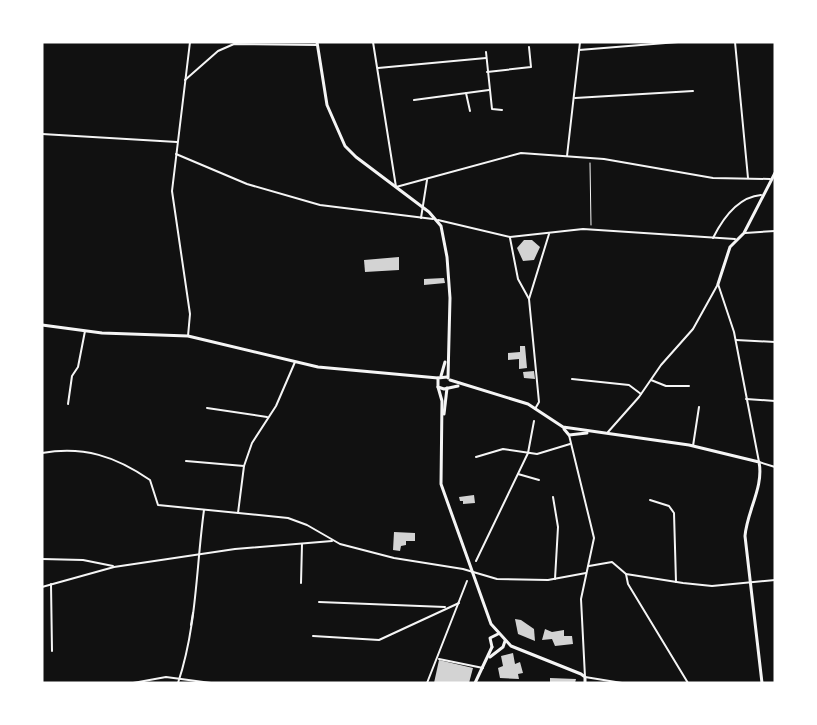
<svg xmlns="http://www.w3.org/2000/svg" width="817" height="725" font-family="'DM Sans',sans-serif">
<rect width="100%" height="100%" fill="#111"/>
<g fill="#d3d3d3">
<path d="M524,240H532L540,247L534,260L523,261L517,248Z"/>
<path d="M399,257V270L365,272L364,260Z"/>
<path d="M444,278L445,283L424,285V279Z"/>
<path d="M520,346H525L527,368L519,369V359L508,360V353L520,352Z"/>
<path d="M534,371L535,379L524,378L523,372Z"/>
<path d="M474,495L475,503L463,504V501H460L459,497Z"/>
<path d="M394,532L415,533V541H406V545L401,546L400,551L393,550Z"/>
<path d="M515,619L521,620L534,629L535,641L518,634Z"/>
<path d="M545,629L552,632L564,630V636H572L573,644L555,646L552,639L542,640Z"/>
<path d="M513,653L515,664L520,662L523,673L518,674L519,679L500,678L498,668L503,666L501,656Z"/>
<path d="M439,660L473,668L469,683H434Z"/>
<path d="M550,678L576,679L575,683H550Z"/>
</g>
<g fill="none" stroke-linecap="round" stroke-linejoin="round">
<path stroke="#f5f5f5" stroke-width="1" d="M590,163L591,225"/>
<g stroke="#f5f5f5" stroke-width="2">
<path d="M373,42L396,187L521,153L604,159L713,178L770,179"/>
<path d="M735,42L748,178"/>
<path d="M579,50L678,42"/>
<path d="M486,52L492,109L502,110"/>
<path d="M378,68L486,58"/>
<path d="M487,72L531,67L529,47"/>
<path d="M185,80L218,51L234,44L317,45"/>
<path d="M466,93L470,111"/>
<path d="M575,98L693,91"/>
<path d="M414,100L489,90"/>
<path d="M42,134L177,142"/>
<path d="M176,154L247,184L320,205L433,219"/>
<path d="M567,156L580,42"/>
<path d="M421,218L427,180"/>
<path d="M438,220L510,237L583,229L735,239"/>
<path d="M745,233L775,231"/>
<path d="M510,238L518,279L529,299L539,402L535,409"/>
<path d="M713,238C723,218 738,197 761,195"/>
<path d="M718,284L734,332L759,462L775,467"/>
<path d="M529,299L549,234"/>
<path d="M188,336L190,314L172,191L190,42"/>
<path d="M736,340L775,342"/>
<path d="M572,379L629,385L641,394"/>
<path d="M651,380L666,386H689"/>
<path d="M746,399L775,401"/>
<path d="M68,404L72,376L78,367L85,331"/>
<path d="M207,408L267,417"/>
<path d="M608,432L639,397L661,365L693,329L718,284"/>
<path d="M569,435L594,538L581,599L585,677L622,683"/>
<path d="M693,446L699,407"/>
<path d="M42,453C84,446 115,456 150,480L158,505L288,518L307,525L340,544L394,558L463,569L497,579L548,580L586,573"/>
<path d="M476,457L503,449L537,454L570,444"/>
<path d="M186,461L244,466"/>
<path d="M518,474L539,480"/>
<path d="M553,497L558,527L555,579"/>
<path d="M650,500L669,506L674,513L676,582"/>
<path d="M238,513L244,466L252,443L276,406L295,362"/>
<path d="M42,559L83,560L113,566"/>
<path d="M476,561L528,453L534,421"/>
<path d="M589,566L612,562L626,574L683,583L712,586L775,580"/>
<path d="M626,574L628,584L688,683"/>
<path d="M301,583L302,544"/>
<path d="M51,584L52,651"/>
<path d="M42,587L114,567L235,549L332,541"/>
<path d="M319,602L445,607"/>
<path d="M191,625L193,613"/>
<path d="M313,636L379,640L459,603"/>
<path d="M439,659L483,668"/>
<path d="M133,683L166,677L211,683"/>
<path d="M178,683C197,626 196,568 204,510"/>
<path d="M427,683L467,581"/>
</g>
<g stroke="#f5f5f5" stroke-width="3">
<path d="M317,42L327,105L345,146L356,157L429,212L441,226L447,257L450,298L448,378"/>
<path d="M718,284L730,247L744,233L775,173"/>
<path d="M42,325L102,333L188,336L318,367L438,378"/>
<path d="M441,376L445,362"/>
<path d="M447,377L438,378V387L444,389L458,386"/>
<path d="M450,380L528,404L563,427L689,445L759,462C764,487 747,511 745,536L762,683"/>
<path d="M438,387L442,401L441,484L491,624L511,646L581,674L585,677V683"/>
<path d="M444,414L447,388"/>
<path d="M564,429L569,435L587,433"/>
<path d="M492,647L490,638L498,634"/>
<path d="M490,657L503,647L505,641"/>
<path d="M475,683L492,647"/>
</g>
</g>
<rect width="817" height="725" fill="none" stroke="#ffffff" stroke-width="87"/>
</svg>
